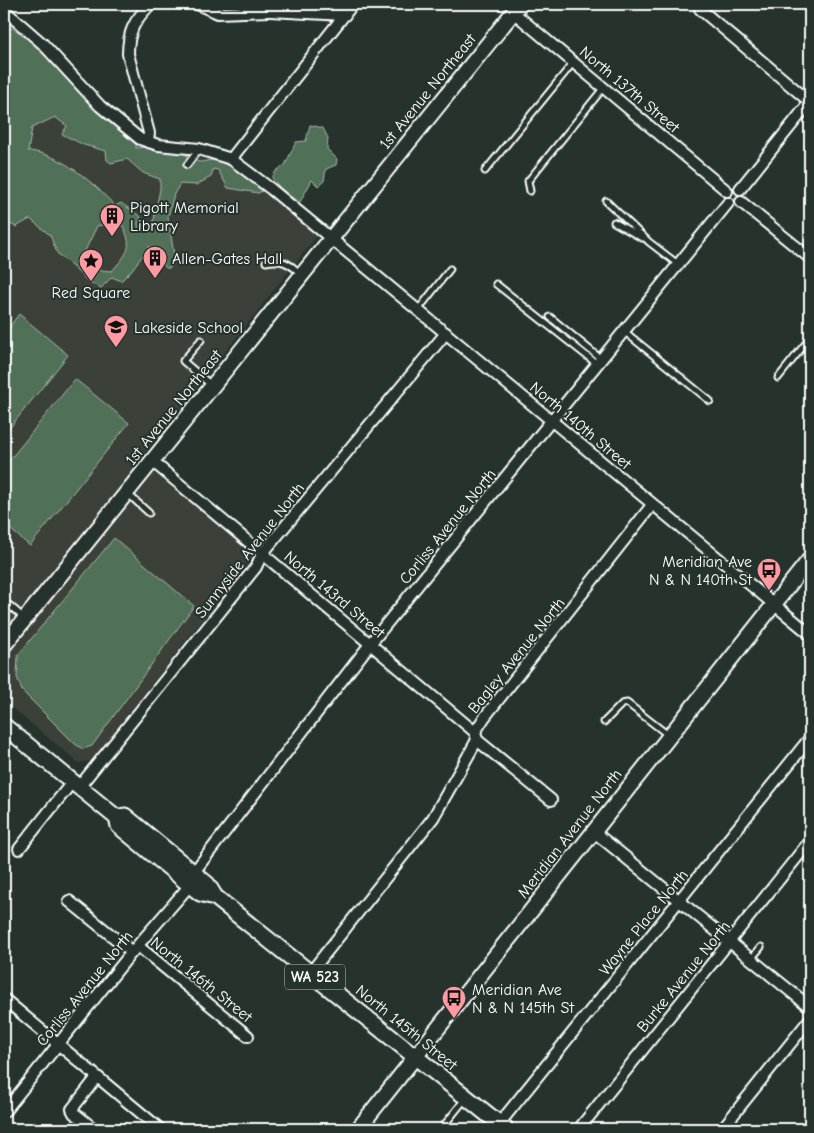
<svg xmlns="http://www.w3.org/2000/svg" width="814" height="1133" font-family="'Comic Neue',sans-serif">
<rect width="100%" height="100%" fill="#26332d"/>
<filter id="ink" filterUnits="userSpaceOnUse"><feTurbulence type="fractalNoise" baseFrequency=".02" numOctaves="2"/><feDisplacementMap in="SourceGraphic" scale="10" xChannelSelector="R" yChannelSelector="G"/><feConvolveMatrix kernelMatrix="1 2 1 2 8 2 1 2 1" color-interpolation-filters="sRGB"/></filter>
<g filter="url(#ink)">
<path fill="#3a4038" d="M4,24L20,32L34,44L81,97L165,150L193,154L221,163L254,184L318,235L139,460L254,555L91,761L79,763L6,703L4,691Z"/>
<g fill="#517059" stroke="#a8b8ac" fill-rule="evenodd">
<path d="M4,24L20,32L34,44L67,79L136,139V148C149,146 167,147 179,151C186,154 193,161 200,162C205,162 211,159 216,160C226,161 259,183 265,190L258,193L228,188L218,170L213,169L211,177L196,185L180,184L174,194L168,217L175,261L170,268H166L150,246L130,272L121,281L112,277L101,288L89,282L57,253L50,235L30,219L16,227L4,221ZM55,117L67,126L62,134L84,145L106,151L107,160L111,163L127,159L143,173L160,179V189L152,229L141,232L138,224L141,217L121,203L115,206C93,182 60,153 28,151L32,128ZM114,223L123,226C134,249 127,253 112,271L98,270L84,253L97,226Z"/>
<path d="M310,125L323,128L328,138L327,149L337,159L336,165L326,169L324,181L318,186L312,180L300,202L285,194L272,178L276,171L285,165L296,142L306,141Z"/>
<path d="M19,314L68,355L4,435V334Z"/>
<path d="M75,379L129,423L30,546L4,524V467Z"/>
<path d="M114,538L194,606L92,746L83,749L75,744L22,691L17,677L18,655Z"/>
</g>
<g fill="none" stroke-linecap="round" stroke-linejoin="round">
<defs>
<g id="lane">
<path d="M187,165L199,149"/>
<path d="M485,171L573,63"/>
<path d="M530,191L528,181L605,86"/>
<path d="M606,201L649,242L679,265"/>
<path d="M614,222L642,238"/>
<path d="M266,262C283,259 289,263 301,274"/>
<path d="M496,284L597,364"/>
<path d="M418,310L450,269"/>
<path d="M550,317L601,359"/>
<path d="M625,332L710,401"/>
<path d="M201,340L183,361L211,385"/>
<path d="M778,378L810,338"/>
<path d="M127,493L149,513"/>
<path d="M4,605H9L24,618"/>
<path d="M604,722L622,704L627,703L668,735"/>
<path d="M751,959L761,947"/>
<path d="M441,1129L466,1098"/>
</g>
<g id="street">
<path d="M197,4L218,13L269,11"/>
<path d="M258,4L270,11L345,15"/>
<path d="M700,9L810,102"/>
<path d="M4,10L43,44L100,106L140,139L158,145L199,149L231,159L271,189L810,634"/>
<path d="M513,12L727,191"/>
<path d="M148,142L149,133L128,54C128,31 135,19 151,4"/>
<path d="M231,159L353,4"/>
<path d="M740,189L810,102"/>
<path d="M741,202L810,258"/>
<path d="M152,461L475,732"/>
<path d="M477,740L551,800"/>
<path d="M79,787L256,567L262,554L446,333"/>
<path d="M593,831L810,1007"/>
<path d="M19,849L73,781"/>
<path d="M194,872L370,644L728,203"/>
<path d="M69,901L132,952"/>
<path d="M138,946L248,1036"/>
<path d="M310,973L433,818L477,740L475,732L484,718L652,505"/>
<path d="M4,999L160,1129"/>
<path d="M4,1112L132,952L190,885"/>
<path d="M499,1124L810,738"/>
<path d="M94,1129L74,1113L72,1109L97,1077"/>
<path d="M579,1129L810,841"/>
<path d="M722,1129L810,1019"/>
</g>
<g id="secondary">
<path d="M4,645L520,4"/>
<path d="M358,1129L810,559"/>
</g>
<g id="primary">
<path d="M4,726L117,818L119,826L190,885L200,893L215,897"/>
<path d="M117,818L125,816L207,884L215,897L506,1129"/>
</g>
</defs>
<use href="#lane" stroke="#fff" stroke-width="9"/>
<use href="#street" stroke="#fff" stroke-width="14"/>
<use href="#secondary" stroke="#fff" stroke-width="18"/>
<use href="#primary" stroke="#fff" stroke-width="19"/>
<use href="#lane" stroke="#26332d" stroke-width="5"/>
<use href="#street" stroke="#26332d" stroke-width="10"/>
<use href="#secondary" stroke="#26332d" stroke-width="14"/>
<use href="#primary" stroke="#26332d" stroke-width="15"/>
</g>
</g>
<defs>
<symbol id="building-pin" viewBox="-11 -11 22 30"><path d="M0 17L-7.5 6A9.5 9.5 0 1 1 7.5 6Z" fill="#ff9aa2" stroke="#26332d"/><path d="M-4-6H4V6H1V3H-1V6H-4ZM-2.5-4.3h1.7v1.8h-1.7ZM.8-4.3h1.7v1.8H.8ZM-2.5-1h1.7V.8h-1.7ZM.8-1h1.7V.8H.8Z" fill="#111"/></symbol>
<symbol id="sight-pin" viewBox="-11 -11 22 30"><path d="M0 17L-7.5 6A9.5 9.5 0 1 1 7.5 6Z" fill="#ff9aa2" stroke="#26332d"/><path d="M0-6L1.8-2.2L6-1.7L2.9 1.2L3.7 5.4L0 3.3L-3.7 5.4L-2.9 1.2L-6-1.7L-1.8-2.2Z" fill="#111"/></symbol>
<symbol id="school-pin" viewBox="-11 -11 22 30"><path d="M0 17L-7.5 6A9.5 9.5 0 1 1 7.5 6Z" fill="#ff9aa2" stroke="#26332d"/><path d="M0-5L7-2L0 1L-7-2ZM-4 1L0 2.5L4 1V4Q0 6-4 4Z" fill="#111"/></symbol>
<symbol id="bus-pin" viewBox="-11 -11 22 30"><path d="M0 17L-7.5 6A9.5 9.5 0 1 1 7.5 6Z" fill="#ff9aa2" stroke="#26332d"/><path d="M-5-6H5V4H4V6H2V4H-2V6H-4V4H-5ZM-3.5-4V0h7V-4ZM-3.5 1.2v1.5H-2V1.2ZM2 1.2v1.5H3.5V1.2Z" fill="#111"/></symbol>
</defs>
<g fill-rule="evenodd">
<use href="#building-pin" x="98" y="202" width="28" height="38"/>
<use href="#building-pin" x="141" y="244" width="28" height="38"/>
<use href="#sight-pin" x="77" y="247" width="28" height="38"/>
<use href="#school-pin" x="102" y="313" width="28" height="38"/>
<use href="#bus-pin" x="755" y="556" width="28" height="38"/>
<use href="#bus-pin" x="440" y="984" width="28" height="38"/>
</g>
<g text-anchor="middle" stroke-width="4" stroke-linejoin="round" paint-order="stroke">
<rect fill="#26332d" stroke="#bec2c0" stroke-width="1" x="285" y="964.5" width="60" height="25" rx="4"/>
<g font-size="15" font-weight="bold" fill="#fff">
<text x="315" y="982">WA 523</text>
</g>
<g font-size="16" fill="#fff" stroke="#26332d">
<text transform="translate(630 89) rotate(40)" y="6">North 137th Street</text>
<text transform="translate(427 91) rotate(-51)" y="6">1st Avenue Northeast</text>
<text transform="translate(173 407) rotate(-51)" y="6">1st Avenue Northeast</text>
<text transform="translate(581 425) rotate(40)" y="6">North 140th Street</text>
<text transform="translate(447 526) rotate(-51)" y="6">Corliss Avenue North</text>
<text transform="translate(249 550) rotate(-52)" y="6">Sunnyside Avenue North</text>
<text transform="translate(335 594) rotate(40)" y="6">North 143rd Street</text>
<text transform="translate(516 655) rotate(-51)" y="6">Bagley Avenue North</text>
<text transform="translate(569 833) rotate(-52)" y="6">Meridian Avenue North</text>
<text transform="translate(643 922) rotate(-51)" y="6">Wayne Place North</text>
<text transform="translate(683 976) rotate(-51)" y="6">Burke Avenue North</text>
<text transform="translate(202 979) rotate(39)" y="6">North 146th Street</text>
<text transform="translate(84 988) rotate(-51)" y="6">Corliss Avenue North</text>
<text transform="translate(407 1027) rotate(39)" y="6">North 145th Street</text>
</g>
<g font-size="16" fill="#fff" stroke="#26332d" text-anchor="start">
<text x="130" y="213">Pigott Memorial<tspan x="130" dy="18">Library</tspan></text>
<text x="172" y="264">Allen-Gates Hall</text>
<text x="91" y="298" text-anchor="middle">Red Square</text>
<text x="134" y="333">Lakeside School</text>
<text x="752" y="567" text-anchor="end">Meridian Ave<tspan x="752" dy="18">N &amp; N 140th St</tspan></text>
<text x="472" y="995">Meridian Ave<tspan x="472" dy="18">N &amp; N 145th St</tspan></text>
</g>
</g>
<rect width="814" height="1133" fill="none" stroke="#26332d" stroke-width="20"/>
<rect x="10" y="10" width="794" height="1113" fill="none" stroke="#fff" stroke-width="2" filter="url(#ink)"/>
</svg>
